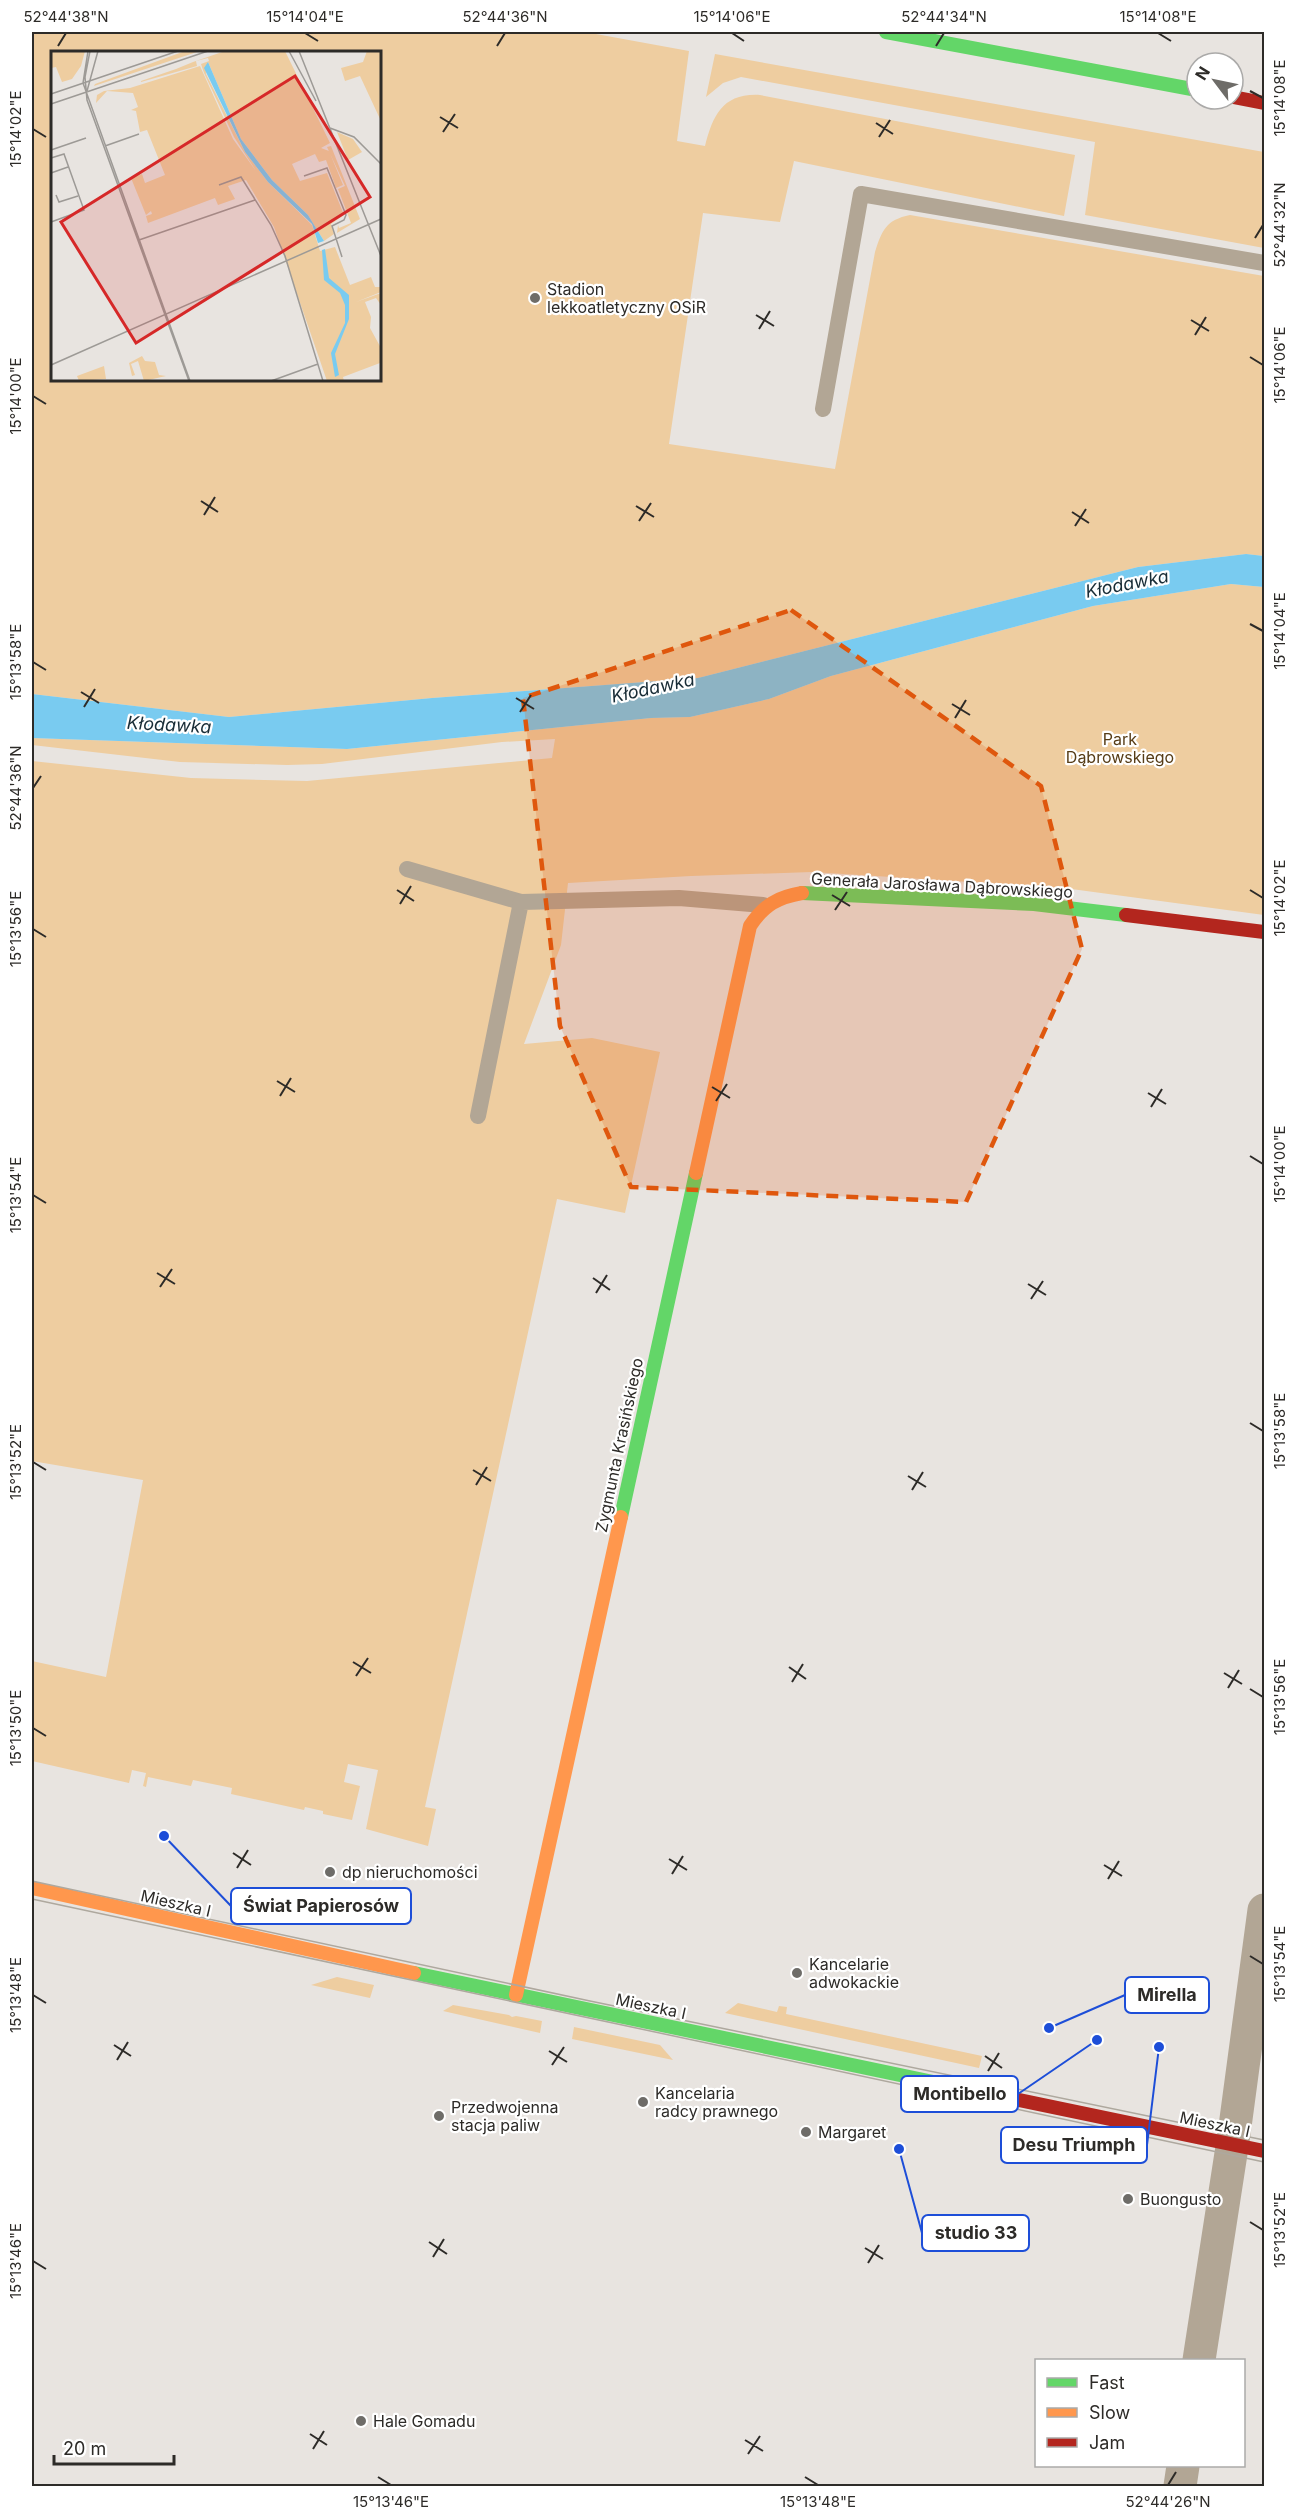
<svg xmlns="http://www.w3.org/2000/svg" width="1296" height="2518" font-family="Inter,sans-serif">
<rect width="100%" height="100%" fill="#e8e4e0"/>
<g fill="#eecda0" fill-rule="evenodd">
<path d="M32,32H585L689,51L677,141L705,146C713,115 723,93 760,95L1075,155L1064,216L794,161L780,222L703,213L669,444L835,469L875,252C882,230 886,220 910,215L1264,276V556L1246,554L1138,567L698,678L432,698L229,717L32,694ZM52,52H380V380H52Z"/>
<path d="M715,54L1264,152V248L1085,215L1095,142L741,77L723,83L706,97Z"/>
<path d="M1231,584L1264,587V915L1064,888L812,872L691,876L568,883L561,945L524,1044L592,1038L660,1052L625,1213L557,1199L425,1807L436,1809L428,1846L366,1829L378,1770L348,1764L344,1782L360,1786L352,1820L323,1814V1811L305,1807L304,1810L231,1794L232,1788L193,1780L191,1786L148,1777L146,1787L143,1786L146,1773L132,1770L129,1783L32,1761V1661L106,1677L143,1480L32,1461V761L191,778L307,781L552,758L555,739L502,742L322,764L287,765L180,762L32,745V738L347,749L651,718L690,717L769,699L831,676L1093,606Z"/>
<path d="M337,1977L374,1985L370,1998L311,1985Z"/>
<path d="M738,2003L777,2012L779,2006L787,2007L786,2014L982,2056L979,2068L725,2013Z"/>
<path d="M453,2005L509,2015L512,2017L516,2016L542,2021L540,2033L443,2011Z"/>
<path d="M574,2027L660,2045L673,2060L572,2039Z"/>
</g>
<path fill="#79cbf0" d="M1246,554L1264,556V587L1231,584L1093,606L831,676L769,699L690,717L651,718L347,749L32,738V694L229,717L432,698L698,678L1138,567Z"/>
<g fill="none" stroke-linecap="round" stroke-linejoin="round">
<g stroke="#b2a695" stroke-width="16">
<path d="M823,409L861,194L1264,263"/>
<path d="M407,869L521,902"/>
<path d="M478,1116L521,902L679,898L763,905"/>
</g>
<g stroke="#b2a695" stroke-width="33">
<path d="M1199,2360L1234,2134L1264,1910"/>
<path d="M1180,2486L1183,2466"/>
</g>
<g stroke="#63d668" stroke-width="14">
<path d="M886,32L1197,90"/>
<path d="M802,893L1034,904L1126,915"/>
<path d="M621,1517L696,1173"/>
<path d="M414,1973L981,2092"/>
</g>
<g stroke="#ff974d" stroke-width="14">
<path d="M696,1173L750,926C764,905 778,897 802,893"/>
<path d="M32,1888L414,1973"/>
<path d="M516,1995L621,1517"/>
</g>
<g stroke="#b3261e" stroke-width="14">
<path d="M1233,97L1264,103"/>
<path d="M1126,915L1264,932"/>
<path d="M981,2092L1264,2151"/>
</g>
<g stroke="#aea89e" stroke-width="1.5">
<path d="M32,1881L590,2001L1264,2140"/>
<path d="M32,1899L1264,2162"/>
</g>
</g>
<path fill="#df570d" fill-opacity="0.2" stroke="#df570d" stroke-width="4.5" stroke-dasharray="12 8" stroke-linejoin="round" d="M791,610L1041,786L1082,949L966,1202L631,1187L560,1026L523,698Z"/>
<path fill="none" stroke="#2d2b28" stroke-width="2" d="M305,33L318,41M732,33L744,41M1158,33L1171,41M58,46L66,33M497,46L505,33M936,46L944,33M1250,91L1263,98M440,117L458,128M876,123L893,134M33,129L46,137M443,132L455,114M879,137L890,120M1255,238L1263,225M756,315L774,326M1191,320L1209,331M759,329L770,311M1195,335L1206,317M1250,357L1263,365M33,396L46,404M201,501L218,512M636,506L654,517M1072,512L1089,523M204,515L215,497M639,521L651,503M1075,526L1086,509M1250,624L1263,631M33,662L46,670M81,692L99,703M516,698L534,709M952,704L970,715M84,707L95,689M520,712L531,695M955,718L966,700M33,788L41,776M397,890L414,901M1250,890L1263,898M832,895L850,906M400,904L411,886M835,910L847,892M33,929L46,937M277,1081L295,1092M712,1087L730,1098M1148,1093L1166,1104M280,1096L291,1078M716,1101L727,1084M1151,1107L1162,1089M1250,1156L1263,1164M33,1195L46,1203M157,1273L175,1284M593,1278L610,1290M1028,1284L1046,1295M160,1287L172,1269M596,1293L607,1275M1031,1299L1043,1281M1250,1423L1263,1431M33,1462L46,1470M473,1470L491,1481M908,1476L926,1487M476,1485L487,1467M912,1490L923,1472M353,1662L371,1673M789,1667L806,1679M1224,1673L1242,1684M356,1676L368,1658M792,1682L803,1664M1228,1688L1239,1670M1250,1689L1263,1697M33,1728L46,1736M233,1853L251,1865M669,1859L687,1870M1104,1865L1122,1876M237,1868L248,1850M672,1874L683,1856M1108,1879L1119,1861M1250,1956L1263,1964M33,1995L46,2003M114,2045L131,2056M549,2051L567,2062M985,2056L1002,2068M117,2060L128,2042M552,2065L564,2047M988,2071L999,2053M1250,2222L1263,2230M429,2242L447,2254M865,2248L883,2259M433,2257L444,2239M33,2261L46,2269M868,2263L879,2245M310,2434L327,2445M745,2440L763,2451M313,2449L324,2431M748,2454L760,2436M378,2477L391,2485M805,2477L818,2485M1168,2485L1176,2472"/>
<g fill="#6e6c68" stroke="#fff" stroke-width="2">
<circle cx="535" cy="298" r="6"/>
<circle cx="330" cy="1872" r="6"/>
<circle cx="797" cy="1973" r="6"/>
<circle cx="643" cy="2102" r="6"/>
<circle cx="439" cy="2116" r="6"/>
<circle cx="806" cy="2132" r="6"/>
<circle cx="1128" cy="2199" r="6"/>
<circle cx="361" cy="2421" r="6"/>
</g>
<g text-anchor="middle" stroke-width="4.5" stroke-linejoin="round" paint-order="stroke">
<g font-size="16" fill="#2d2b28" stroke="#fff" text-anchor="start">
<text x="547" y="295">Stadion<tspan x="547" dy="18">lekkoatletyczny OSiR</tspan></text>
<text x="342" y="1878">dp nieruchomości</text>
<text x="809" y="1970">Kancelarie<tspan x="809" dy="18">adwokackie</tspan></text>
<text x="655" y="2099">Kancelaria<tspan x="655" dy="18">radcy prawnego</tspan></text>
<text x="451" y="2113">Przedwojenna<tspan x="451" dy="18">stacja paliw</tspan></text>
<text x="818" y="2138">Margaret</text>
<text x="1140" y="2205">Buongusto</text>
<text x="373" y="2427">Hale Gomadu</text>
</g>
<g font-size="16" fill="#573d17" stroke="#fff">
<text x="1120" y="745">Park<tspan x="1120" dy="18">Dąbrowskiego</tspan></text>
</g>
<g font-size="16" fill="#2d2b28" stroke="#fff">
<text transform="translate(942 885) rotate(3)" y="6">Generała Jarosława Dąbrowskiego</text>
<text transform="translate(619 1445) rotate(-78)" y="6">Zygmunta Krasińskiego</text>
<text transform="translate(176 1903) rotate(13)" y="6">Mieszka I</text>
<text transform="translate(651 2006) rotate(12)" y="6">Mieszka I</text>
<text transform="translate(1215 2124) rotate(12)" y="6">Mieszka I</text>
</g>
<g font-size="18" font-style="italic" fill="#182c36" stroke="#fff">
<text transform="translate(1127 584) rotate(-11)" y="6">Kłodawka</text>
<text transform="translate(653 688) rotate(-12)" y="6">Kłodawka</text>
<text transform="translate(169 725) rotate(3)" y="6">Kłodawka</text>
</g>
</g>
<g transform="translate(51 51)">
<rect width="330" height="330" fill="#e8e4e0"/>
<path d="M0,0H34L30,15L21,28L11,31L5,16L0,17ZM134,0H149L43,35L44,33ZM174,0H234L279,92L270,97L278,100L292,134L285,137L275,109L268,111L264,103L241,113L249,130L276,122L293,164L280,173L283,183L273,190L257,164L221,129L190,88L157,11L155,23L194,101L217,131L261,174L269,200L284,196L299,234L320,226L324,236H330V241L305,251L330,242V254L325,247L314,251L320,266L319,277L330,297L329,312L292,326L293,330H276L223,176L195,129L177,135L184,148L167,154L164,147L97,172L95,165L101,163L100,160L95,164L80,127L91,123L94,132L114,124L96,79L89,81L85,60L80,59L87,56L82,42L56,40L45,52L46,44L53,40L79,37L149,15L182,88L205,120L183,86L153,22L150,13L158,10L157,7L145,10L146,15L90,31V30L125,18L142,11ZM316,0H330V70L309,25L294,30L290,17L312,11ZM286,81L302,88L311,101L297,109ZM280,95L309,168L286,182L287,174L288,177L300,172L287,138L294,135L276,96ZM91,305L94,310L104,311L108,324L115,325L93,330L87,310L80,313L84,324L81,325L78,312ZM53,315L55,328L28,330L26,325Z" fill="#eecda0"/>
<path d="M157,11L190,88L221,129L257,164L273,190L267,192L261,173L217,131L194,101L153,17ZM274,198L278,227L298,244V268L284,303L288,324L284,326L280,302L294,272V254L289,242L273,229L271,199Z" fill="#79cbf0"/>
<path fill="none" stroke="#9d9a96" stroke-width="1.5" d="M37,0L32,32L139,330M39,0L34,26L36,49L138,330M238,0L265,50M248,0L330,205M36,40L47,0M0,43L127,0M0,53L157,0M279,77L303,86L330,113M54,95L88,83M0,99L35,87M0,107L13,103L33,159L0,171M0,122L17,116M253,125L276,117L295,164L293,169L281,175L291,206M168,134L190,126L220,174L234,205L272,330M5,144L8,151L27,145M88,189L204,149M0,314L330,168M220,330L267,313"/>
<path fill="#d62828" fill-opacity="0.15" stroke="#d62828" stroke-width="3" d="M244,25L319,146L85,292L10,171Z"/>
<rect width="330" height="330" fill="none" stroke="#2d2b28" stroke-width="3"/>
</g>
<path fill="none" stroke="#1d4ed8" stroke-width="2" d="M164 1836L231 1906M1049 2028L1125 1995M1097 2040L1018 2094M1159 2047L1147 2145M899 2149L922 2233"/>
<g fill="#1d4ed8" stroke="#fff" stroke-width="2">
<circle cx="164" cy="1836" r="6"/>
<circle cx="1049" cy="2028" r="6"/>
<circle cx="1097" cy="2040" r="6"/>
<circle cx="1159" cy="2047" r="6"/>
<circle cx="899" cy="2149" r="6"/>
</g>
<g fill="#fff" stroke="#1d4ed8" stroke-width="2">
<rect x="231" y="1888" width="180" height="36" rx="6"/>
<rect x="1125" y="1977" width="84" height="36" rx="6"/>
<rect x="901" y="2076" width="117" height="36" rx="6"/>
<rect x="1001" y="2127" width="146" height="36" rx="6"/>
<rect x="922" y="2215" width="107" height="36" rx="6"/>
</g>
<g font-size="18" text-anchor="middle" font-weight="bold" fill="#2d2b28">
<text x="321" y="1912">Świat Papierosów</text>
<text x="1167" y="2001">Mirella</text>
<text x="960" y="2100">Montibello</text>
<text x="1074" y="2151">Desu Triumph</text>
<text x="976" y="2239">studio 33</text>
</g>
<rect width="1296" height="2518" fill="none" stroke="#ffffff" stroke-width="66"/>
<rect x="1035" y="2359" width="210" height="108" fill="#ffffff" stroke="#abaaa9" stroke-width="1.5"/>
<rect x="1047" y="2378" width="30" height="9" fill="#63d668" stroke="#abaaa9" stroke-width="1.5"/>
<text x="1089" y="2389" font-size="18" fill="#2d2b28">Fast</text>
<rect x="1047" y="2408" width="30" height="9" fill="#ff974d" stroke="#abaaa9" stroke-width="1.5"/>
<text x="1089" y="2419" font-size="18" fill="#2d2b28">Slow</text>
<rect x="1047" y="2438" width="30" height="9" fill="#b3261e" stroke="#abaaa9" stroke-width="1.5"/>
<text x="1089" y="2449" font-size="18" fill="#2d2b28">Jam</text>
<g transform="translate(1215 81) rotate(302)"><circle r="28" fill="#ffffff" stroke="#abaaa9" stroke-width="1.5"/>
<path d="M0-4.5L10 22L0 15L-10 22Z" fill="#6e6c68"/>
<text y="-9" font-size="16" font-weight="bold" text-anchor="middle" fill="#2d2b28">N</text>
</g>
<path d="M54 2455v9h120v-9" fill="none" stroke="#2d2b28" stroke-width="3"/>
<text x="63" y="2455" font-size="18" fill="#2d2b28" stroke="#ffffff" stroke-width="4.5" paint-order="stroke">20 m</text>
<rect x="33" y="33" width="1230" height="2452" fill="none" stroke="#2d2b28" stroke-width="2"/>
<g font-size="15" text-anchor="middle" fill="#2d2b28">
<text x="66" y="22">52°44'38"N</text>
<text x="305" y="22">15°14'04"E</text>
<text x="505" y="22">52°44'36"N</text>
<text x="732" y="22">15°14'06"E</text>
<text x="944" y="22">52°44'34"N</text>
<text x="1158" y="22">15°14'08"E</text>
<text transform="translate(1280 98) rotate(-90)" y="5">15°14'08"E</text>
<text transform="translate(16 129) rotate(-90)" y="5">15°14'02"E</text>
<text transform="translate(1280 225) rotate(-90)" y="5">52°44'32"N</text>
<text transform="translate(1280 365) rotate(-90)" y="5">15°14'06"E</text>
<text transform="translate(16 396) rotate(-90)" y="5">15°14'00"E</text>
<text transform="translate(1280 631) rotate(-90)" y="5">15°14'04"E</text>
<text transform="translate(16 662) rotate(-90)" y="5">15°13'58"E</text>
<text transform="translate(16 788) rotate(-90)" y="5">52°44'36"N</text>
<text transform="translate(1280 898) rotate(-90)" y="5">15°14'02"E</text>
<text transform="translate(16 929) rotate(-90)" y="5">15°13'56"E</text>
<text transform="translate(1280 1164) rotate(-90)" y="5">15°14'00"E</text>
<text transform="translate(16 1195) rotate(-90)" y="5">15°13'54"E</text>
<text transform="translate(1280 1431) rotate(-90)" y="5">15°13'58"E</text>
<text transform="translate(16 1462) rotate(-90)" y="5">15°13'52"E</text>
<text transform="translate(1280 1697) rotate(-90)" y="5">15°13'56"E</text>
<text transform="translate(16 1728) rotate(-90)" y="5">15°13'50"E</text>
<text transform="translate(1280 1964) rotate(-90)" y="5">15°13'54"E</text>
<text transform="translate(16 1995) rotate(-90)" y="5">15°13'48"E</text>
<text transform="translate(1280 2230) rotate(-90)" y="5">15°13'52"E</text>
<text transform="translate(16 2261) rotate(-90)" y="5">15°13'46"E</text>
<text x="391" y="2507">15°13'46"E</text>
<text x="818" y="2507">15°13'48"E</text>
<text x="1168" y="2507">52°44'26"N</text>
</g>
</svg>
